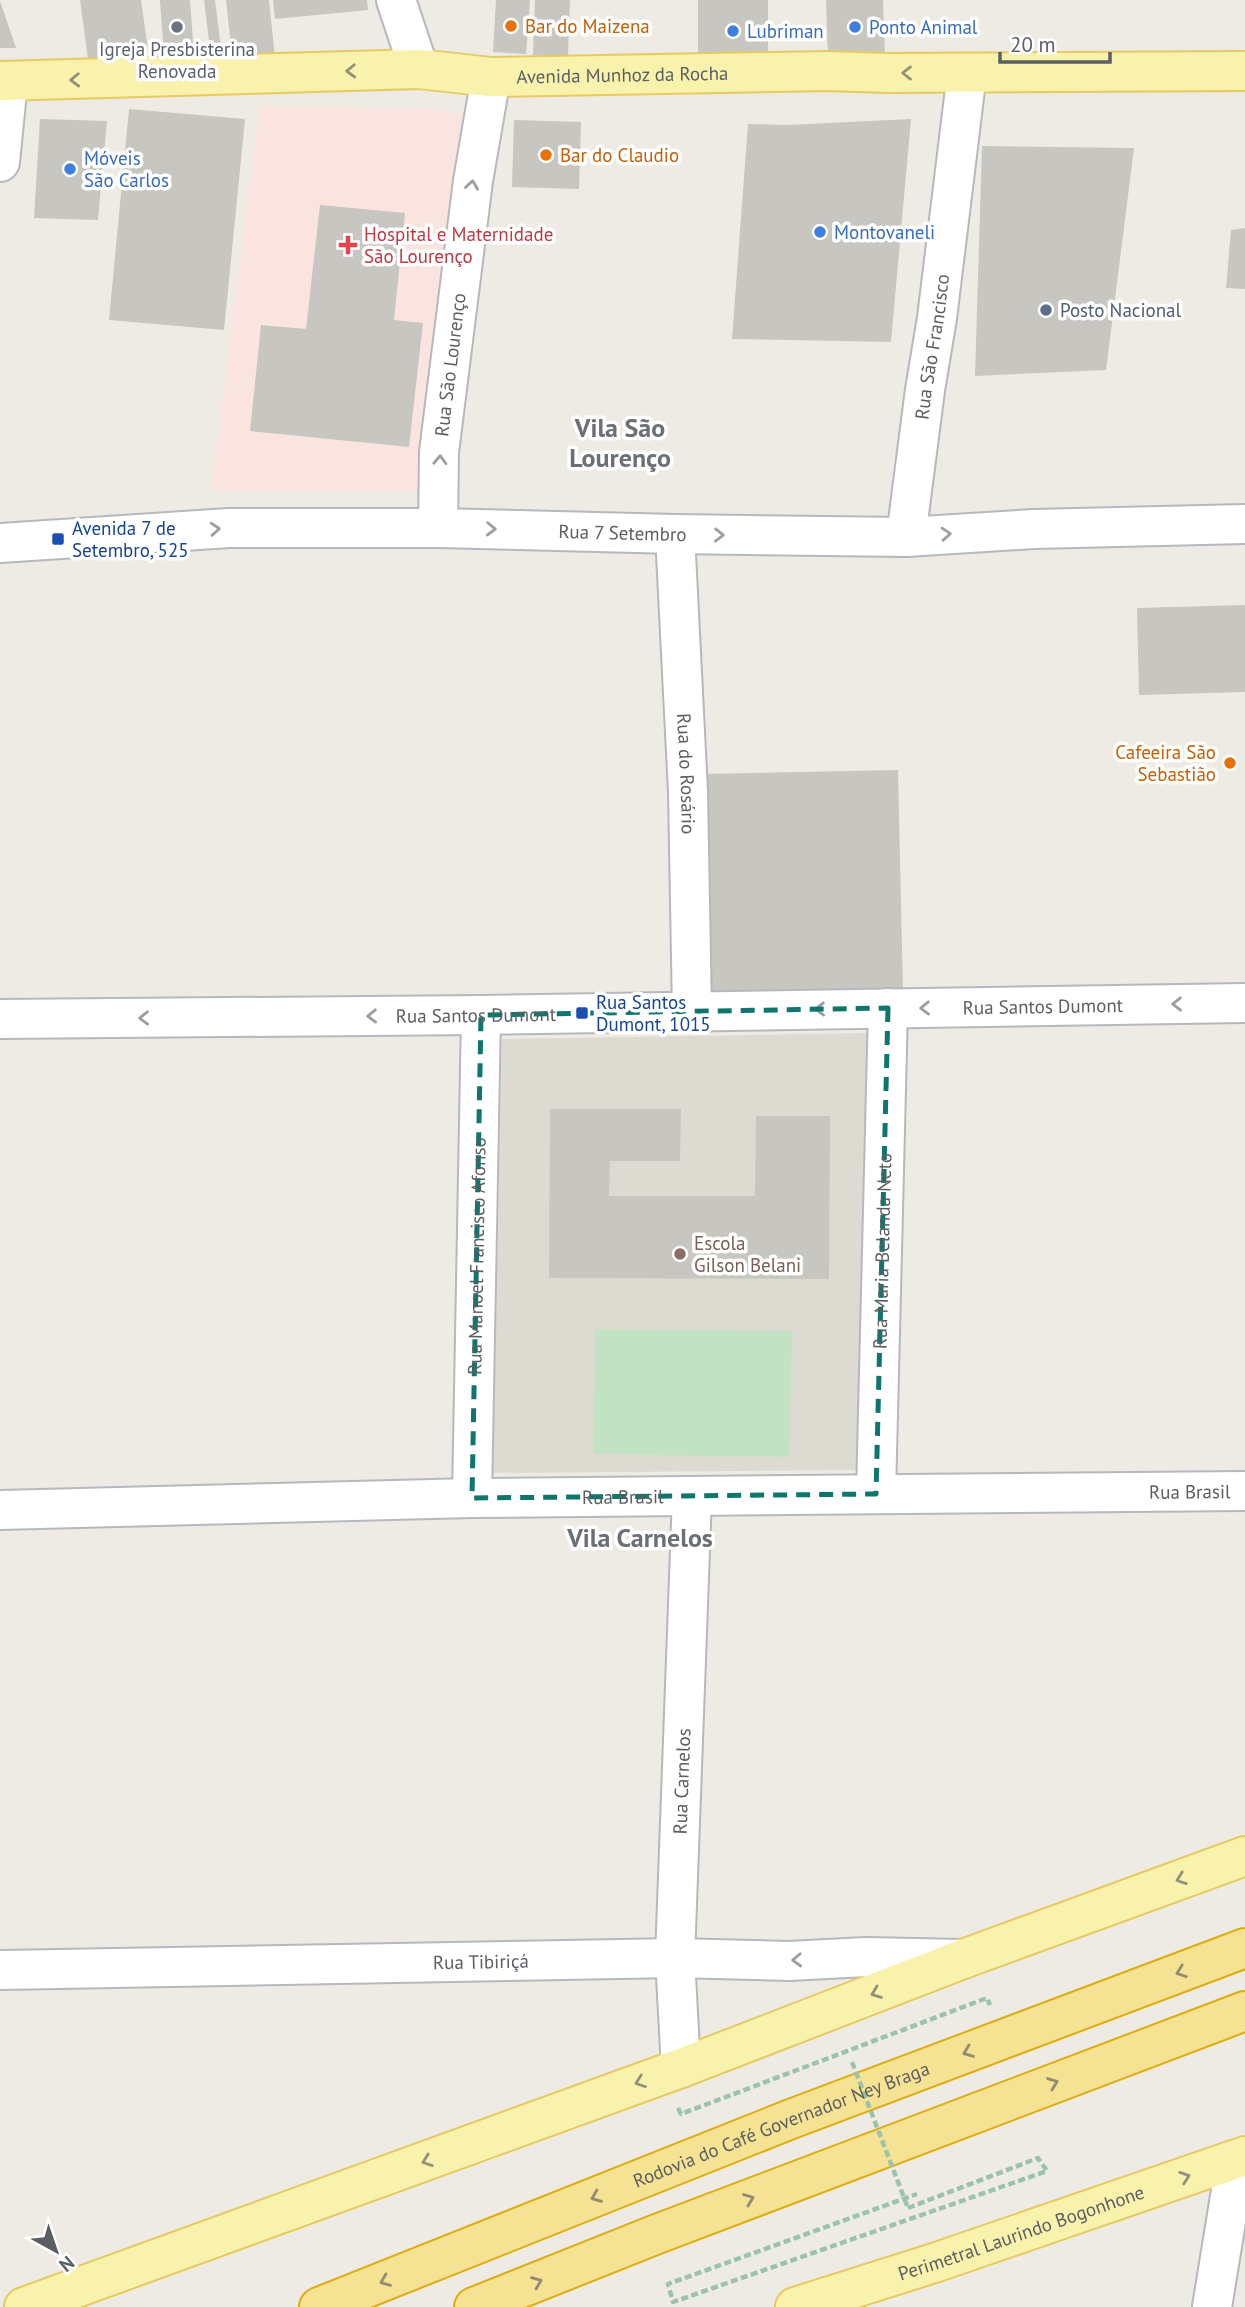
<svg xmlns="http://www.w3.org/2000/svg" width="1245" height="2307" font-family="'PT Sans',sans-serif">
<rect width="100%" height="100%" fill="#edebe3"/>
<path fill="#dcdad1" d="M868,1033L856,1470L493,1473L502,1039Z"/>
<path fill="#f9e4e0" d="M259,106L424,109L470,113L425,491H211Z"/>
<path fill="#c1e3c3" d="M595,1329L792,1331L789,1457L594,1454Z"/>
<g fill="#c8c6c0">
<path d="M80,0H141L148,50L88,59Z"/>
<path d="M160,0H190L194,54L164,56Z"/>
<path d="M204,0H215L223,64L212,65Z"/>
<path d="M226,0H269L276,67L234,71Z"/>
<path d="M273,0H367L368,10L275,19Z"/>
<path d="M496,0H530L526,54L493,52Z"/>
<path d="M535,0H570L568,56L533,55Z"/>
<path d="M698,0H768V61L698,62Z"/>
<path d="M826,0H883L885,54L828,56Z"/>
<path d="M0,1L16,48H0Z"/>
<path d="M129,109L245,119L224,330L109,320Z"/>
<path d="M40,119L107,121L98,220L34,218Z"/>
<path d="M911,119L891,342L732,339L748,124L787,125Z"/>
<path d="M514,120L581,122L579,189L512,187Z"/>
<path d="M982,146L1134,148L1106,370L975,376Z"/>
<path d="M320,205L405,213L394,320L423,323L409,447L250,431L261,325L306,329Z"/>
<path d="M1245,228V289L1226,288L1231,230Z"/>
<path d="M1245,605V692L1139,695L1137,608Z"/>
<path d="M898,770L903,991L708,994L703,774Z"/>
<path d="M550,1109H681L680,1161H610L609,1196H755L756,1116H830L829,1279L549,1278Z"/>
</g>
<g fill="none" stroke-linecap="round" stroke-linejoin="round">
<defs>
<g id="minor">
<path d="M396,0L419,69"/>
<path d="M0,162L8,82"/>
<path id="s1" d="M438,528L439,452L473,181L491,77"/>
<path id="s2" d="M675,534L688,792L692,1012"/>
<path id="s3" d="M906,537L925,390L937,318L967,73"/>
<path id="s4" d="M0,543L229,528H438L675,534L906,537L1034,529L1245,524"/>
<path id="s5" d="M0,1019L481,1015L1245,1003"/>
<path id="s6" d="M876,1494L888,1008"/>
<path id="s7" d="M472,1498L481,1015"/>
<path id="s8" d="M0,1510L472,1498L1245,1491"/>
<path id="s9" d="M0,1970L675,1958L789,1961L866,1957L963,1959"/>
<path id="s10" d="M681,2068L675,1958L692,1496"/>
<path d="M1212,2307L1236,2160"/>
</g>
<g id="major">
<path id="s11" d="M0,81L419,69L491,77L827,71L888,73L1245,71"/>
<path d="M24,2307L681,2068L963,1959L1245,1856"/>
<path id="s12" d="M795,2307L937,2262L1245,2156"/>
</g>
<g id="highway">
<path id="s13" d="M319,2307L791,2119L1245,1948"/>
<path d="M474,2307L657,2234L1245,2011"/>
</g>
</defs>
<use href="#minor" stroke="#b5b8bc" stroke-width="42"/>
<use href="#major" stroke="#e7ca62" stroke-width="42"/>
<use href="#highway" stroke="#dfac10" stroke-width="42"/>
<g stroke="#9bc3a9" stroke-width="4.5" stroke-dasharray="7 3.5" stroke-linecap="butt">
<path d="M678,2108L681,2114L987,1998L990,2005"/>
<path d="M908,2208L1038,2158L1047,2171L673,2302L668,2284L917,2194"/>
</g>
<use href="#minor" stroke="#fff" stroke-width="38"/>
<use href="#major" stroke="#f9f2ac" stroke-width="38"/>
<use href="#highway" stroke="#f5e292" stroke-width="38"/>
<path stroke="#9bc3a9" stroke-width="4.5" stroke-dasharray="7 3.5" stroke-linecap="butt" d="M852,2062L908,2208"/>
</g>
<defs><path id="oneway-chevron" d="M-2-3.5L2.5 0L-2 3.5" fill="none" stroke-width="1.6" stroke-linecap="round" stroke-linejoin="round" transform="scale(1.75)"/></defs>
<g stroke="#92927c">
<use href="#oneway-chevron" transform="translate(351 71) rotate(178)"/>
<use href="#oneway-chevron" transform="translate(907 73) rotate(180)"/>
<use href="#oneway-chevron" transform="translate(75 80) rotate(178)"/>
<use href="#oneway-chevron" transform="translate(1181 1879) rotate(160)"/>
<use href="#oneway-chevron" transform="translate(876 1993) rotate(159)"/>
<use href="#oneway-chevron" transform="translate(640 2082) rotate(160)"/>
<use href="#oneway-chevron" transform="translate(427 2161) rotate(160)"/>
<use href="#oneway-chevron" transform="translate(1185 2177) rotate(-19)"/>
</g>
<g stroke="#9d9ea1">
<use href="#oneway-chevron" transform="translate(472 185) rotate(-82)"/>
<use href="#oneway-chevron" transform="translate(440 460) rotate(-88)"/>
<use href="#oneway-chevron" transform="translate(215 529) rotate(-4)"/>
<use href="#oneway-chevron" transform="translate(491 529) rotate(2)"/>
<use href="#oneway-chevron" transform="translate(946 534) rotate(-4)"/>
<use href="#oneway-chevron" transform="translate(719 535) rotate(1)"/>
<use href="#oneway-chevron" transform="translate(1177 1004) rotate(179)"/>
<use href="#oneway-chevron" transform="translate(925 1008) rotate(179)"/>
<use href="#oneway-chevron" transform="translate(820 1009) rotate(179)"/>
<use href="#oneway-chevron" transform="translate(372 1016) rotate(179)"/>
<use href="#oneway-chevron" transform="translate(144 1018) rotate(179)"/>
<use href="#oneway-chevron" transform="translate(797 1960) rotate(178)"/>
</g>
<g stroke="#918c73">
<use href="#oneway-chevron" transform="translate(1181 1972) rotate(160)"/>
<use href="#oneway-chevron" transform="translate(968 2052) rotate(159)"/>
<use href="#oneway-chevron" transform="translate(1053 2083) rotate(-21)"/>
<use href="#oneway-chevron" transform="translate(596 2197) rotate(158)"/>
<use href="#oneway-chevron" transform="translate(749 2199) rotate(-21)"/>
<use href="#oneway-chevron" transform="translate(385 2281) rotate(158)"/>
<use href="#oneway-chevron" transform="translate(537 2282) rotate(-22)"/>
</g>
<path fill="none" stroke="#0f766e" stroke-width="5" stroke-dasharray="14 9" stroke-linejoin="round" d="M888,1008L876,1494L472,1498L481,1015Z"/>
<g fill="#e8710a" stroke="#fff" stroke-width="2.5">
<circle cx="511" cy="26" r="7"/>
<circle cx="546" cy="155" r="7"/>
<circle cx="1230" cy="763" r="7"/>
</g>
<circle fill="#6b7280" stroke="#fff" stroke-width="2.5" cx="177" cy="27" r="7"/>
<g fill="#3f7fe0" stroke="#fff" stroke-width="2.5">
<circle cx="855" cy="27" r="7"/>
<circle cx="733" cy="31" r="7"/>
<circle cx="70" cy="169" r="7"/>
<circle cx="820" cy="232" r="7"/>
</g>
<path fill="#e0444e" stroke="#fff" stroke-width="2.5" d="M344.5 234.5h7v7h7v7h-7v7h-7v-7h-7v-7h7z"/>
<circle fill="#5c6f8a" stroke="#fff" stroke-width="2.5" cx="1046" cy="310" r="7"/>
<g fill="#1a4fb4" stroke="#fff" stroke-width="2.5">
<rect x="51" y="532" width="14" height="14" rx="3.5"/>
<rect x="575" y="1006" width="14" height="14" rx="3.5"/>
</g>
<circle fill="#8d6e63" stroke="#fff" stroke-width="2.5" cx="680" cy="1254" r="7"/>
<g text-anchor="middle" stroke-width="7" stroke-linejoin="round" paint-order="stroke">
<g font-size="19" fill="#c56008" stroke="#fff" text-anchor="start">
<text x="525" y="33">Bar do Maizena</text>
<text x="560" y="162">Bar do Claudio</text>
<text x="1216" y="759" text-anchor="end">Cafeeira São<tspan x="1216" dy="22">Sebastião</tspan></text>
</g>
<g font-size="19" fill="#366cbe" stroke="#fff" text-anchor="start">
<text x="869" y="34">Ponto Animal</text>
<text x="747" y="38">Lubriman</text>
<text x="84" y="165">Móveis<tspan x="84" dy="22">São Carlos</tspan></text>
<text x="834" y="239">Montovaneli</text>
</g>
<g font-size="19" fill="#5b616d" stroke="#fff">
<text x="177" y="56">Igreja Presbisterina<tspan x="177" dy="22">Renovada</tspan></text>
</g>
<g font-size="19" fill="#5b5e62" stroke="#fff">
<text dy="7" stroke="none"><textPath href="#s11" startOffset="623">Avenida Munhoz da Rocha</textPath></text>
<text dy="7" stroke="none"><textPath href="#s3" startOffset="192">Rua São Francisco</textPath></text>
<text dy="7" stroke="none"><textPath href="#s1" startOffset="164">Rua São Lourenço</textPath></text>
<text dy="7" stroke="none"><textPath href="#s4" startOffset="623">Rua 7 Setembro</textPath></text>
<text dy="7" stroke="none"><textPath href="#s2" startOffset="240">Rua do Rosário</textPath></text>
<text dy="7" stroke="none"><textPath href="#s5" startOffset="1043">Rua Santos Dumont</textPath></text>
<text dy="7" stroke="none"><textPath href="#s5" startOffset="476">Rua Santos Dumont</textPath></text>
<text dy="7" stroke="none"><textPath href="#s6" startOffset="243">Rua Maria Belanda Neto</textPath></text>
<text dy="7" stroke="none"><textPath href="#s7" startOffset="242">Rua Manoel Francisco Afonso</textPath></text>
<text dy="7" stroke="none"><textPath href="#s8" startOffset="1190">Rua Brasil</textPath></text>
<text dy="7" stroke="none"><textPath href="#s8" startOffset="623">Rua Brasil</textPath></text>
<text dy="7" stroke="none"><textPath href="#s10" startOffset="287">Rua Carnelos</textPath></text>
<text dy="7" stroke="none"><textPath href="#s9" startOffset="481">Rua Tibiriçá</textPath></text>
<text dy="7" stroke="none"><textPath href="#s13" startOffset="497">Rodovia do Café Governador Ney Braga</textPath></text>
<text dy="7" stroke="none"><textPath href="#s12" startOffset="238">Perimetral Laurindo Bogonhone</textPath></text>
</g>
<g font-size="19" fill="#be3a42" stroke="#fff" text-anchor="start">
<text x="364" y="241">Hospital e Maternidade<tspan x="364" dy="22">São Lourenço</tspan></text>
</g>
<g font-size="19" fill="#4e5e75" stroke="#fff" text-anchor="start">
<text x="1060" y="317">Posto Nacional</text>
</g>
<g font-size="19" fill="#164399" stroke="#fff" text-anchor="start">
<text x="72" y="535">Avenida 7 de<tspan x="72" dy="22">Setembro, 525</tspan></text>
<text x="596" y="1009">Rua Santos<tspan x="596" dy="22">Dumont, 1015</tspan></text>
</g>
<g font-size="19" fill="#785e54" stroke="#fff" text-anchor="start">
<text x="694" y="1250">Escola<tspan x="694" dy="22">Gilson Belani</tspan></text>
</g>
<g font-size="26" font-weight="bold" fill="#6c7074" stroke="#fff">
<text x="620" y="437">Vila São<tspan x="620" dy="30">Lourenço</tspan></text>
<text x="640" y="1547">Vila Carnelos</text>
</g>
</g>
<g transform="translate(56 2251) rotate(140)" stroke="#ffffff" stroke-width="5" paint-order="stroke">
<path d="M0-5L12 26L0 18L-12 26Z" fill="#5b5e62"/>
<text y="-10" font-size="19" font-weight="bold" text-anchor="middle" fill="#5b5e62">N</text>
</g>
<path d="M1000 52v10h110v-10" fill="none" stroke="#5b5e62" stroke-width="3.5"/>
<text x="1010" y="52" font-size="21" fill="#5b5e62" stroke="#ffffff" stroke-width="5" paint-order="stroke">20 m</text>
</svg>
